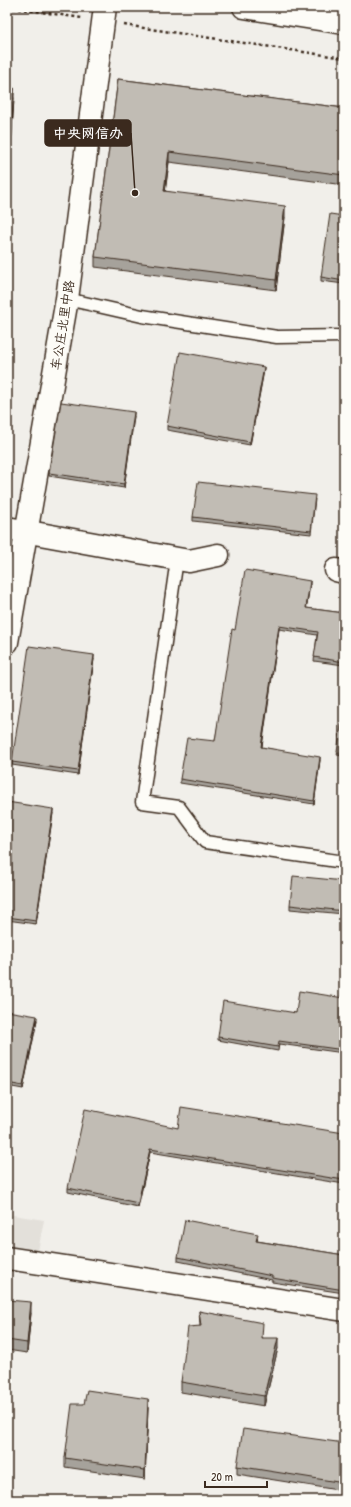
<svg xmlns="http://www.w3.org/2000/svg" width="351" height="1507" font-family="'Patrick Hand','LXGW WenKai TC',sans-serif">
<rect width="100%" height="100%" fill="#f1efea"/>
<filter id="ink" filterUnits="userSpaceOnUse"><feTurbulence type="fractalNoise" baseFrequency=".025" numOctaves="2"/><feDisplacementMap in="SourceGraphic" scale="8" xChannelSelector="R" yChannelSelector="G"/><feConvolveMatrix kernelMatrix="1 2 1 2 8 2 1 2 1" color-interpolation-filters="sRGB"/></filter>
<g filter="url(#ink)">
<path fill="#e3e0da" d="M7,1214L44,1220L37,1256L7,1252Z"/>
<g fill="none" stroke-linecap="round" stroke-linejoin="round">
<defs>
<g id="service">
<path d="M67,299L142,316L277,337L344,336"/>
<path d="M177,559L142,802L179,807L205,842L344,862"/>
</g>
<g id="minor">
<path d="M7,528L189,561L218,555"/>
<path d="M336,570L344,572"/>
<path d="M7,1258L344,1310"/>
</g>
<path id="tertiary" d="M7,642L67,299L105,7"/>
<path id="primary" d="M244,7L344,23"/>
</defs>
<use href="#service" stroke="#3b2a1e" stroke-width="15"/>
<use href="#minor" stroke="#3b2a1e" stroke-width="25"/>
<use href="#tertiary" stroke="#3b2a1e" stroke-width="25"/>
<use href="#primary" stroke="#3b2a1e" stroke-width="25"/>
<g stroke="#3b2a1e" stroke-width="2.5" stroke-dasharray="3 3" stroke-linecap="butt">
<path d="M7,7L82,18"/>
<path d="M124,25L344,58"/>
</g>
<use href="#service" stroke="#fdfcf7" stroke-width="12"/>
<use href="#minor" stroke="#fdfcf7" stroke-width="22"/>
<use href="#tertiary" stroke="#fdfcf7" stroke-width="22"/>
<use href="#primary" stroke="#fdfcf7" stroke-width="22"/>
</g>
<g fill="#a6a29b" stroke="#3b2a1e">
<path d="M118,79L344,108V185L169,162L165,191L285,217L276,290L95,267V257Z"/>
<path d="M7,87L14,98L10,161L7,160Z"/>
<path d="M344,216V284L321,281V277Z"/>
<path d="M264,370L250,445L167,430V426Z"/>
<path d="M134,416L124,488L49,476V473Z"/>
<path d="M315,499L311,534L193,521V517Z"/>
<path d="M310,584L306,608L344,613V665L314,661L317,635L279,629L262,747L320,760L314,804L180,783V779L215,741L235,630Z"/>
<path d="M94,659L78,775L12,765V762Z"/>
<path d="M344,706V756L337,755Z"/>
<path d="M7,802L53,813L36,924L7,920Z"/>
<path d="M344,881V914L290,909V905Z"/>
<path d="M344,998V1053L279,1044L278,1051L218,1040V1037Z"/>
<path d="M7,1011L37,1020L23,1089L7,1086Z"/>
<path d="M178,1128L344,1133V1184L150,1152L138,1207L68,1192V1188Z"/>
<path d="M258,1238L257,1241L344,1255V1293L272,1282V1280L178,1261V1257Z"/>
<path d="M7,1300L31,1313L27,1353L7,1350Z"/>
<path d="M199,1311L263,1338L278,1348L264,1406L181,1392V1382L200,1326Z"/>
<path d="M84,1404L148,1408L145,1479L65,1467V1458Z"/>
<path d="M344,1443V1491L237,1474V1466Z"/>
</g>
<g fill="#87847e" stroke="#3b2a1e">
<path d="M14,88V98L10,161V151Z"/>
<path d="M169,152V162L164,201V191Z"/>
<path d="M285,206V217L276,290V280Z"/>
<path d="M264,367V370L250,445V442Z"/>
<path d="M134,412V416L124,488V484Z"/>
<path d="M310,581V584L306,611V608Z"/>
<path d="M279,626V629L261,751V747Z"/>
<path d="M94,655V659L78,775V771Z"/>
<path d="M320,757V760L314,804V801Z"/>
<path d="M53,809V813L36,924V921Z"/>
<path d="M37,1016V1020L23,1089V1086Z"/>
<path d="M150,1149V1152L138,1207V1203Z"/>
<path d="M31,1302V1313L27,1353V1343Z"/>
<path d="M278,1338V1348L264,1406V1396Z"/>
<path d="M148,1399V1408L145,1479V1470Z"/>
</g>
<g fill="#c1bcb4" stroke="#3b2a1e">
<path d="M118,79L344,108V175L169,152L164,191L285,206L276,280L95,257Z"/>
<path d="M7,87L14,88L10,151L7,150Z"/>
<path d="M330,214L344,216V281L321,277Z"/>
<path d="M180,352L264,367L250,442L167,426Z"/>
<path d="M61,402L134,412L124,484L49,473Z"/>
<path d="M198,482L315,495L311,531L193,517Z"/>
<path d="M245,570L310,581L306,608L344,613V662L314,657L318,632L279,626L261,747L320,757L314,801L180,779L187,738L215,741L232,629L235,630Z"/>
<path d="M29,646L94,655L78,771L12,762Z"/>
<path d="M344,706V753L337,752Z"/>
<path d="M7,802L53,809L36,921L7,917Z"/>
<path d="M293,876L344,881V911L290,905Z"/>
<path d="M299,991L344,998V1050L279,1041L278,1047L218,1037L223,1001L296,1013Z"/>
<path d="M7,1011L37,1016L23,1086L7,1083Z"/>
<path d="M181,1107L344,1133V1180L150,1149L138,1203L68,1188L85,1109L178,1128Z"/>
<path d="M185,1220L258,1234L256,1241L344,1255V1290L272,1278V1276L178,1257Z"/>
<path d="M7,1300L31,1302L27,1343L7,1340Z"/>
<path d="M199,1311L263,1323L262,1338H278L264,1396L181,1382L188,1327L201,1326Z"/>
<path d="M87,1390L148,1399L145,1470L65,1458L72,1404H84Z"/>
<path d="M243,1429L344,1443V1483L237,1466Z"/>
</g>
</g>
<g text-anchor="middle" stroke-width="4" stroke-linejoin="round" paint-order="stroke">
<g font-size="13" fill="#3b2a1e" stroke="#fdfcf7">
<text transform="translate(62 325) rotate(-81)" y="5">车公庄北里中路</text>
</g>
</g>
<path fill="none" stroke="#3b2a1e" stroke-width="1.5" d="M135 193L131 133"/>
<circle fill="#3b2a1e" stroke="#fdfcf7" stroke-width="1.5" cx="135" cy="193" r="4"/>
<rect fill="#3b2a1e" stroke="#3b2a1e" stroke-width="1.5" x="45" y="120" width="86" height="26" rx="4"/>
<g font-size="14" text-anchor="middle" font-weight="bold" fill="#fff">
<text x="88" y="138">中央网信办</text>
</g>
<rect width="351" height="1507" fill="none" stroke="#fdfcf7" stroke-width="24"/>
<rect x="12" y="12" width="327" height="1483" fill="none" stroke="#3b2a1e" stroke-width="1.5" filter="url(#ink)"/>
<path d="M205 1481v6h62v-6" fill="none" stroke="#3b2a1e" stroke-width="2"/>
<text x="211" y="1481" font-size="12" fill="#3b2a1e" stroke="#fdfcf7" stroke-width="3" paint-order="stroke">20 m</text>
</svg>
